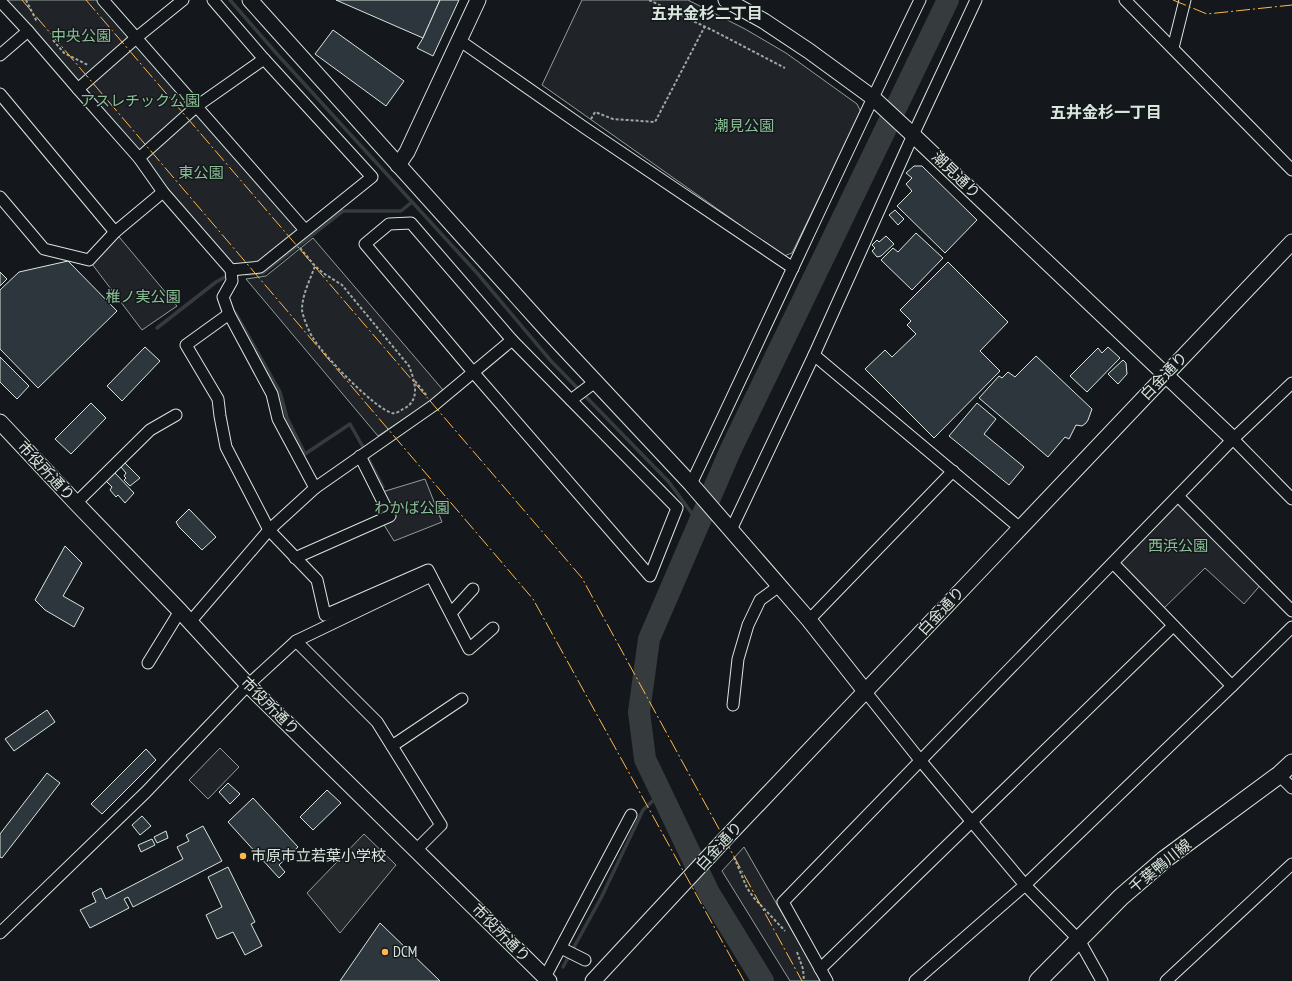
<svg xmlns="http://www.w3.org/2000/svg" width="1292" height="981" font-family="'PT Sans Narrow','Noto Sans JP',sans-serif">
<rect width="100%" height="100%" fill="#14181c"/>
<g fill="#202428" stroke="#939e99">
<path d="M0,0H103L305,230L260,267L231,270Z"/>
<path d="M582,0H688L745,29L786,53L857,104L861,112L792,253L784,256L542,85Z"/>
<path d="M115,232L177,306L142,330L89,260Z"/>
<path d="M313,238L443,390L426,404L378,436L246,279L266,276Z"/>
<path d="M425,479L442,522L394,541L381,520L390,516L379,493Z"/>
<path d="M1178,496L1263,582L1244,604L1205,568L1160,612L1113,563Z"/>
<path d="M220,748L239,767L208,799L189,780Z"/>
<path d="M744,847L821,981H790L722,871Z"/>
</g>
<path fill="#24282b" stroke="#939e99" d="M364,834L396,865L340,933L307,893Z"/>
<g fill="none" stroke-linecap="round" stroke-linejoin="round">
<g stroke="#363b3e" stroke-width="3.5">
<path d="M230,0L277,54L477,273L551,361L668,481L699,523"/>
<path d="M246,274L263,273L343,211H401L412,202"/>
<path d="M235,312L280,392L287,418L305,454L350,424L363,447"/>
<path d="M157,328L216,282L225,277"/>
<path d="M368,458L383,487"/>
<path d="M563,967L601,898L643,810L661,793"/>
</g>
<path stroke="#363b3e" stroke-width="22" d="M763,981L709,893L645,759L639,712L649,639L731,449L948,0"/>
</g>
<g fill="#2c363c" stroke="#d8e6dc">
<path d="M336,0H440L423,38Z"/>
<path d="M440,0H459L433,56L417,48L423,38Z"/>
<path d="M333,30L404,81L386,106L315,54Z"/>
<path d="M914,166H922L977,220L945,253L897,206L912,191L906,184L912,178L906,173Z"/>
<path d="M895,210L904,219L898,225L889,215Z"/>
<path d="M916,233L943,258L912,290L881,260L893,248L898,252Z"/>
<path d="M886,236L894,244L881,256L877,257L872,251L875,248L872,245L877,240L879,242Z"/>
<path d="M68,261L117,311L38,388L0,349V290L19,272Z"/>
<path d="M948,262L1008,322L980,351L1000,371L934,438L865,369L885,350L892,357L916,334L907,325L911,321L900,310Z"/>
<path d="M0,272L7,279L0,286Z"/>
<path d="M145,347L160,361L122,401L107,386Z"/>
<path d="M1108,347L1120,358L1087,392L1070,376L1098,348L1102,353Z"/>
<path d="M1036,356L1092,409L1088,420L1086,423L1082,426L1076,425L1069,439L1065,437L1048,457L979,398L999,376L1002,378L1008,372L1015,377Z"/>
<path d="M0,357L29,386L17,399L0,382Z"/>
<path d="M1123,360L1126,363L1127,374L1118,384L1108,374Z"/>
<path d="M91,403L106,418L71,454L55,439Z"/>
<path d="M977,403L996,419L984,434L1024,467L1009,485L949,436Z"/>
<path d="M125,463L140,478L130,486L124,480L126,478L124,476L126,473L121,467Z"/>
<path d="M115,473L134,493L125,503L118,495L116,497L110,490L112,487L106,481Z"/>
<path d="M189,509L216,537L202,550L179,527L176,522Z"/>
<path d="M65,546L82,563L63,596L84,608L74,627L45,610L35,600Z"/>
<path d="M47,710L55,722L14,751L5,739Z"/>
<path d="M146,749L156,760L102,814L91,804Z"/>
<path d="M47,773L60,783L2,858L0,857V834Z"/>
<path d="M228,783L240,794L230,804L219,792Z"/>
<path d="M327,790L341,803L313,830L300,817Z"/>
<path d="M253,798L298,847L279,865L285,872L279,878L228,822Z"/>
<path d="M142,816L151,826L140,835L132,825Z"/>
<path d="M203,826L222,861L133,907L128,897L124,899L129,908L90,928L80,910L96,902L92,893L101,888L106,899L183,859L177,847L189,841L186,835Z"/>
<path d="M166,831L168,838L157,843L154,837Z"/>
<path d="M152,839L155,845L141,852L138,845Z"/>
<path d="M228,867L255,922L251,924L262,946L245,955L233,932L217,939L206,915L222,907L208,877Z"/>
<path d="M380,923L440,981H340Z"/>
</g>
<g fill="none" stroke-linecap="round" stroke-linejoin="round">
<defs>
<g id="street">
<path d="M103,0L305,230"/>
<path d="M213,0L264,59L372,177L260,267L231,270"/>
<path d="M1125,0L1292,170"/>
<path d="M0,1L28,31L78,89L139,158L163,192L231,270L232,281L223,297L229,314L272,394L278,419L315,488"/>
<path d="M459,40L585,128L793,268"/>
<path d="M1173,48L1185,0"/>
<path d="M0,55L28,31"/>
<path d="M78,89L136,38L183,0"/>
<path d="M0,94L115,232"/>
<path d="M139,158L197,106L264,59"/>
<path d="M0,197L44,249L89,260L115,232L163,192"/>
<path d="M411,223L512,340L677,508L650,576L473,372L365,244L389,224Z"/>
<path d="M229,314L186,345L218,399L220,416L226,447L269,530L317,580L325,615L428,570L469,649L493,628"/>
<path d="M814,355L1020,528"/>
<path d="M571,400L595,382"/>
<path d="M1233,439L1292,499"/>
<path d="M691,484C768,323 842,160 920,0"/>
<path d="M1178,496L1292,611"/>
<path d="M76,503L150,430L176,415"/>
<path d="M731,530L814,355L913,135L976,0"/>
<path d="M295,558L390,516L360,456"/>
<path d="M1113,563L1232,686"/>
<path d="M451,613L473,589"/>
<path d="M809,620L953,471"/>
<path d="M190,622L269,530L315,488L434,405L512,340"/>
<path d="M296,641L377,722L441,825L416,850"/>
<path d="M148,663L180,611"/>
<path d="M865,691L920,760L1025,885L1079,940L1102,981"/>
<path d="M733,705L738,659L748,625L760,600L779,586"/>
<path d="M392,746L462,699"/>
<path d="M1279,775L1292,788"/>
<path d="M0,933L146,792L248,685L296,641L431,576"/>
<path d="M561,948L585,960"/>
<path d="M820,969L1173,626"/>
<path d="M545,977L631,815"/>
<path d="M827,981L783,902L1233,439L1292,383"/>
<path d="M915,981L1025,885L1232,686L1292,627"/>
<path d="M1166,981L1292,864"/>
</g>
<g id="secondary">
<path d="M250,0L547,330L691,484L809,620L865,691"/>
<path d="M726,0L764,21L809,51L872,97L913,135L1233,439"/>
<path d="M398,165L407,152L478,0"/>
<path d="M0,422L76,503L180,611L248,685L549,981"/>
<path d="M593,981L725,839L1292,242"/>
</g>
<path id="primary" d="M1038,981L1121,897L1165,859L1279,775L1292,763"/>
</defs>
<use href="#street" stroke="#d8e6dc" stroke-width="13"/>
<use href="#secondary" stroke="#d8e6dc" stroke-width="17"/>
<use href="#primary" stroke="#d8e6dc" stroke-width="19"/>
<g stroke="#9da8a2" stroke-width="2" stroke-dasharray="3 2" stroke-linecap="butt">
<path d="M26,0L37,22"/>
<path d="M649,0L714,31L785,68"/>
<path d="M53,40L64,53L88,65"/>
<path d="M591,119L595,112L613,119L655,122L705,26"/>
<path d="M300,248L315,266L323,273L342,285L409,366C415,381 421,401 403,409C400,411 396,414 392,413C374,408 323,355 313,338C309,332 303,317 302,310C302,295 310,280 315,266"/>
<path d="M415,381L427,396"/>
<path d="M734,857L747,888L754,898L785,931"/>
<path d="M797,952L803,969L804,981"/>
</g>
<use href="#street" stroke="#14181c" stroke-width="11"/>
<use href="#secondary" stroke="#14181c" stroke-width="15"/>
<use href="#primary" stroke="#14181c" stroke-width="17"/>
<g stroke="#ffb74d" stroke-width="1" stroke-dasharray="14 3 2 3" stroke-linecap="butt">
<path d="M22,0L533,599L744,981"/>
<path d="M86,0L582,578L802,981"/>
<path d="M1173,0L1207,14L1292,5"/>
</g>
</g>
<g fill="#ffb74d" stroke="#14181c" stroke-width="1.5">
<circle cx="243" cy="856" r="4"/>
<circle cx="385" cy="952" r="4"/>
</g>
<g text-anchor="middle" stroke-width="3" stroke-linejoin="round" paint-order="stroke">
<g font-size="15" fill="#8ac095" stroke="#14181c">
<text x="81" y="41">中央公園</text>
<text x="140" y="106">アスレチック公園</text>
<text x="744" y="131">潮見公園</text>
<text x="201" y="178">東公園</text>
<text x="143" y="302">椎ノ実公園</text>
<text x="412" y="513">わかば公園</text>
<text x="1178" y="551">西浜公園</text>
</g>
<g font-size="15" fill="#d8e6dc" stroke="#14181c">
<text transform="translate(956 175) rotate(44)" y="5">潮見通り</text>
<text transform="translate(1164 376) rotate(-46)" y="5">白金通り</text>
<text transform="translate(46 471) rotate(47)" y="5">市役所通り</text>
<text transform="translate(941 611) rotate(-47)" y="5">白金通り</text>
<text transform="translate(270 706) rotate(45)" y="5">市役所通り</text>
<text transform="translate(719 846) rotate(-47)" y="5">白金通り</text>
<text transform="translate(1160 866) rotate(-39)" y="5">千葉鴨川線</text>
<text transform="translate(501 933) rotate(45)" y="5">市役所通り</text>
</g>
<g font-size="15" fill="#d8e6dc" stroke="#14181c" text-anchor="start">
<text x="251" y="861">市原市立若葉小学校</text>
<text x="393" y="957">DCM</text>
</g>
<g font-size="16" font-weight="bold" fill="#d8e6dc" stroke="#14181c">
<text x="707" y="19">五井金杉二丁目</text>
<text x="1106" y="118">五井金杉一丁目</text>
</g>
</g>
</svg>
